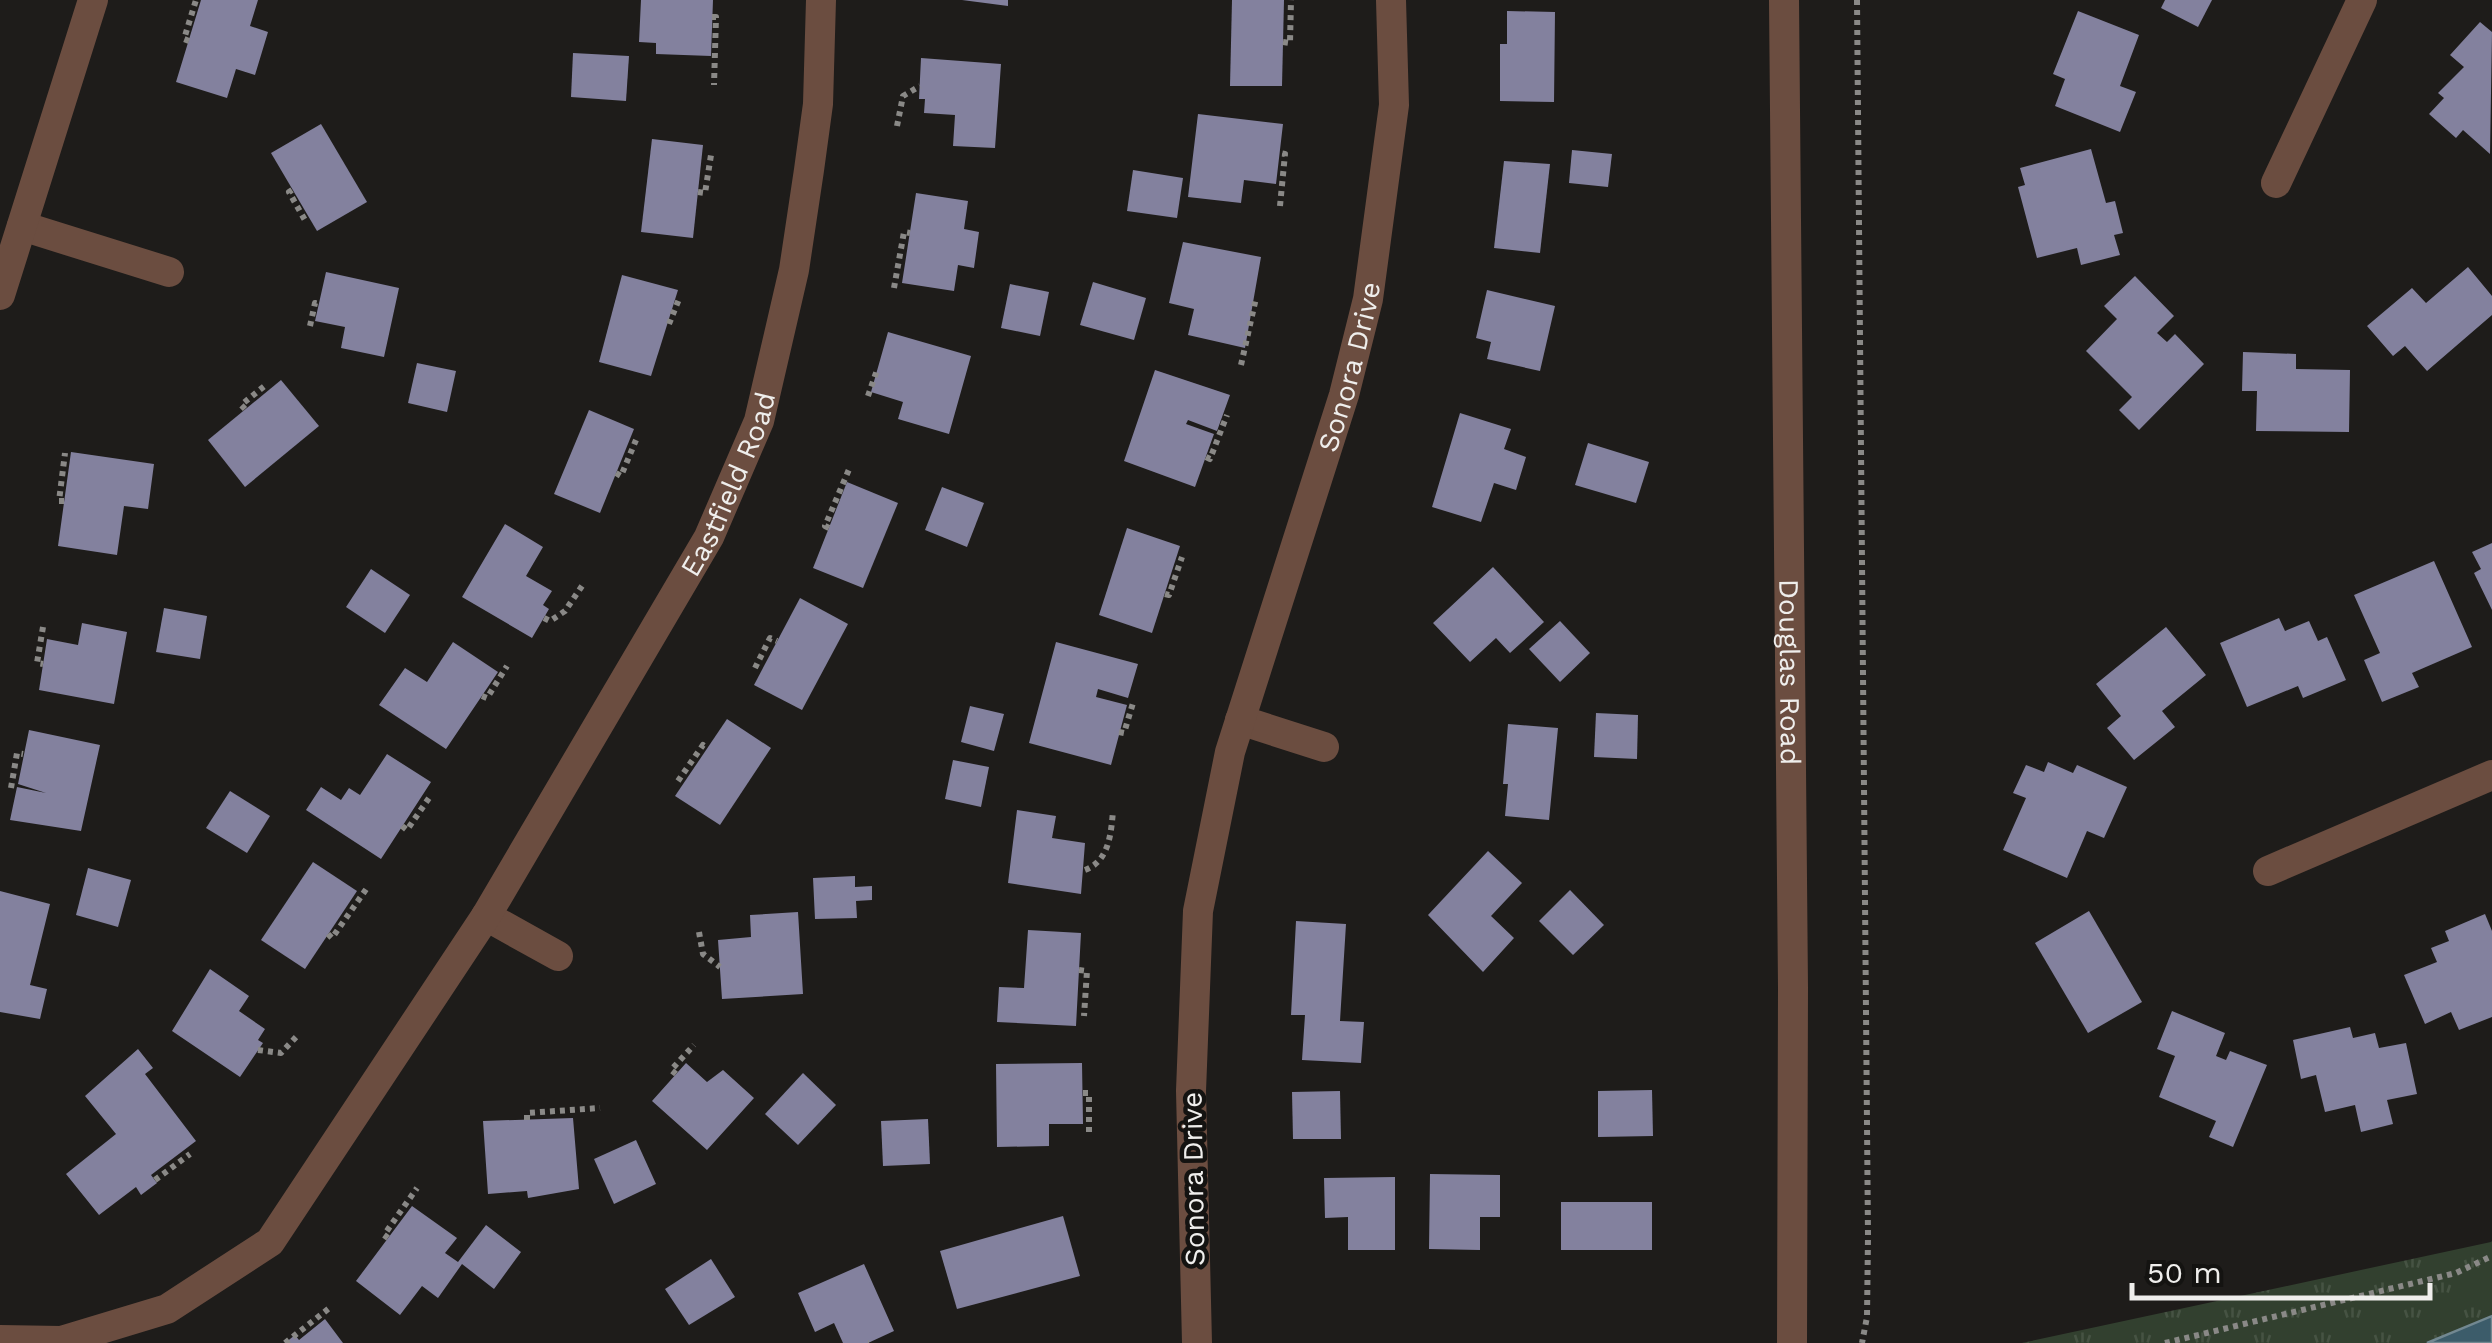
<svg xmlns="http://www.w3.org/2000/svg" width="2492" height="1343" font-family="'Work Sans',sans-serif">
<defs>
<pattern id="park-tufts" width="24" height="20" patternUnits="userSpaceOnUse" patternTransform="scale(2.5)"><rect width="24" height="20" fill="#32402f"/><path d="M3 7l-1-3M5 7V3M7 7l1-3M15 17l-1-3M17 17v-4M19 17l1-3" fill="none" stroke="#465343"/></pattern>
</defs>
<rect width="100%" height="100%" fill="#1e1c1a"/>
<path fill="url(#park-tufts)" d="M2492,1241V1343H2022L2491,1242Z"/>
<path fill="#3c5c6a" stroke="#728891" stroke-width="2.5" d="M2492,1316V1343H2427Z"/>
<g fill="#83819e">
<path d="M201,0H258L250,26L268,32L255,75L236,69L227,98L176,82Z"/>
<path d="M641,0H713L711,56L656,54V43L639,42Z"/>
<path d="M962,0H1008V6Z"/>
<path d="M1232,0H1284L1282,86H1230Z"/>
<path d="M2165,0H2212L2198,27L2161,8Z"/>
<path d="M1507,11L1555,12L1554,102L1500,101V44H1507Z"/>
<path d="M2078,11L2139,35L2120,86L2136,92L2120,132L2055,106L2065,79L2053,74Z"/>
<path d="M2480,22L2492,32L2490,154L2463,130L2456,138L2429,114L2444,98L2438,93L2464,67L2450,55Z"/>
<path d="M573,53L629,56L626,101L571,97Z"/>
<path d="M921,58L1001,64L995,148L953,146L955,115L924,113L925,99H919Z"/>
<path d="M1198,114L1283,124L1276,184L1244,180L1241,203L1188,197Z"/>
<path d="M321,124L367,202L317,231L271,153Z"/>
<path d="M652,139L703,145L693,238L641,232Z"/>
<path d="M2091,149L2106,203L2115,201L2123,233L2114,235L2120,255L2081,265L2077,248L2037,258L2018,187L2025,185L2020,168Z"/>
<path d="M1572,150L1612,154L1608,187L1569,183Z"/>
<path d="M1504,161L1550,164L1540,253L1494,248Z"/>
<path d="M1133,170L1183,178L1177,218L1127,211Z"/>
<path d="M916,193L968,201L964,229L979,232L974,268L958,265L954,291L902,283Z"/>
<path d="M1183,242L1261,257L1245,348L1188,335L1194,309L1169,303Z"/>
<path d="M2468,267L2492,296V315L2427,371L2405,346L2393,356L2367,326L2412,288L2426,303Z"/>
<path d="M326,272L399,288L384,357L341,348L345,327L315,321Z"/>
<path d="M622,275L678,290L651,376L599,362Z"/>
<path d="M2135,276L2174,316L2157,333L2167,342L2175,334L2204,364L2139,430L2119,410L2132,397L2086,351L2117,319L2104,306Z"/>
<path d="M1093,282L1146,298L1134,340L1080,325Z"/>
<path d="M1010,284L1049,292L1040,336L1001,328Z"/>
<path d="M1487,290L1555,306L1540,371L1487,359L1491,342L1476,338Z"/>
<path d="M888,332L971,356L949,434L898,419L903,402L871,392Z"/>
<path d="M2243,352L2296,354V369L2350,370L2349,432L2256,431L2257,391H2242Z"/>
<path d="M417,363L456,371L447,412L408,403Z"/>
<path d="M1155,370L1230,395L1217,431L1188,420L1186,424L1214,434L1195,487L1124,461Z"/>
<path d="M281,380L319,426L245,487L208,440Z"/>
<path d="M589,410L634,429L600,513L554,494Z"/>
<path d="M1460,413L1511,429L1504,449L1526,457L1516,490L1494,483L1481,522L1432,507Z"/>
<path d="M1588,443L1649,462L1636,503L1575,485Z"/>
<path d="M71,452L154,464L148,509L124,506L117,555L58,546Z"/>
<path d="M847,482L898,503L863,588L813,568Z"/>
<path d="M942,487L984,503L967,547L925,530Z"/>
<path d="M505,524L543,547L526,576L552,591L543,605L549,609L532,638L462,597Z"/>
<path d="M1127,528L1180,546L1152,633L1099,615Z"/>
<path d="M2492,543V610L2474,573L2481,569L2472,552Z"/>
<path d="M2434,561L2472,647L2412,673L2419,687L2382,702L2364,660L2380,653L2354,595Z"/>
<path d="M1493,567L1544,622L1510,653L1496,638L1470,662L1433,623Z"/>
<path d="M371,569L410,595L385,633L346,607Z"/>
<path d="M800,598L848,624L802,710L754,685Z"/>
<path d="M164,608L207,616L200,659L156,652Z"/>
<path d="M2279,618L2285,631L2309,621L2318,641L2327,637L2346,680L2303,698L2298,686L2247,707L2220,643Z"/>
<path d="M1560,621L1590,653L1560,682L1529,649Z"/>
<path d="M82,623L127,632L114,704L39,690L47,639L78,645Z"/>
<path d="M2166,627L2206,675L2162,711L2175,727L2134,760L2107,728L2121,716L2096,684Z"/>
<path d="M453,642L498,672L446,749L379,705L405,668L427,682Z"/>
<path d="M1056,642L1138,664L1128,698L1098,689L1096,697L1127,705L1111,765L1029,743Z"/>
<path d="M970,706L1004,714L994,751L961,742Z"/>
<path d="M1596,713L1638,715L1637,759L1594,757Z"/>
<path d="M727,719L771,748L720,825L675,796Z"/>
<path d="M1508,724L1558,728L1549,820L1505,816L1508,784H1503Z"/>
<path d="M29,730L100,745L81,831L10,820L17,787L46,793L18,784Z"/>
<path d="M387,754L431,782L381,859L306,810L321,787L341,800L349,788L360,795Z"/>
<path d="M953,760L989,767L981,807L945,799Z"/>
<path d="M2048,762L2073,773L2077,765L2127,787L2104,838L2087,831L2067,878L2003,850L2026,798L2013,793L2026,765L2044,772Z"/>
<path d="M230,791L270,816L247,853L206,828Z"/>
<path d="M1017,810L1056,816L1052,838L1085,843L1081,894L1008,883Z"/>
<path d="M1488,851L1522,883L1491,916L1514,938L1483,972L1428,915Z"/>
<path d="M313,862L357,891L305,969L261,940Z"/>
<path d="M88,868L131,880L118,927L76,915Z"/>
<path d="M855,876V887L872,886V900L856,901L857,918L815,919L813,878Z"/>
<path d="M1570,890L1604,925L1573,955L1539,921Z"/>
<path d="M0,891L50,904L30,985L47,989L40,1019L0,1012Z"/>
<path d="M2089,911L2142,1002L2088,1033L2035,943Z"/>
<path d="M798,912L803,994L722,999L718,940L751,937L750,915Z"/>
<path d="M2485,914L2492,931V1017L2459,1030L2451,1012L2425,1024L2404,975L2437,962L2431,948L2449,941L2445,931Z"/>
<path d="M1296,921L1346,924L1340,1021L1364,1022L1361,1063L1302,1060L1305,1015H1291Z"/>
<path d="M1028,930L1081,933L1076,1026L997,1022L999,987L1024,988Z"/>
<path d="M210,969L249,996L239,1011L265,1029L258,1040L263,1043L240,1077L172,1031Z"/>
<path d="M2172,1011L2225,1033L2216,1056L2226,1060L2230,1051L2267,1065L2233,1147L2209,1137L2216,1121L2159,1097L2175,1056L2157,1049Z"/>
<path d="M2350,1027L2353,1038L2375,1033L2379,1048L2406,1043L2417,1094L2387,1100L2393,1124L2361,1132L2355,1105L2325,1112L2316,1075L2301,1079L2293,1040Z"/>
<path d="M138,1049L153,1068L145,1074L196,1141L151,1175L157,1183L141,1195L136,1187L99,1215L66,1174L116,1134L85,1096Z"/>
<path d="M686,1063L707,1082L723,1070L754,1098L707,1150L652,1101Z"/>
<path d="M1082,1063L1083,1124H1049V1146L997,1147L996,1064Z"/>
<path d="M803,1073L836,1105L798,1145L765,1114Z"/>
<path d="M1652,1090L1653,1136L1598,1137V1091Z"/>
<path d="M1340,1091L1341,1139H1293L1292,1092Z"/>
<path d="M573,1118L579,1189L528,1198L527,1191L488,1194L483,1121Z"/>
<path d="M928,1119L930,1164L883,1166L881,1121Z"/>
<path d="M636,1140L656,1184L614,1204L594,1159Z"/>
<path d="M1430,1174L1500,1175V1217H1480V1250L1429,1249Z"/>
<path d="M1395,1177V1250H1348V1217L1325,1218L1324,1178Z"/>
<rect x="1561" y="1202" width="91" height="48"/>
<path d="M412,1206L457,1238L445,1253L458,1262L486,1225L521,1252L494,1289L462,1264L438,1298L422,1286L400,1315L356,1281Z"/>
<path d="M1063,1216L1080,1276L957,1309L940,1251Z"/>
<path d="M711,1259L735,1297L689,1325L665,1289Z"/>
<path d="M864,1264L894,1331L868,1343H843L834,1323L815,1332L798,1293Z"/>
<path d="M325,1319L343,1343H285L295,1335L299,1340Z"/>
</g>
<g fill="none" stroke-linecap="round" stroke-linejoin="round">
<g stroke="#8a8987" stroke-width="6" stroke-dasharray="5 5" stroke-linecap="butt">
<path d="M1857,0L1868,1236L1867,1317L1862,1343"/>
<path d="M712,17H716L714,85"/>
<path d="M189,41L184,39L196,0"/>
<path d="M1283,42L1290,43L1291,0"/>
<path d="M897,126L903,96L920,86"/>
<path d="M292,190L289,192L306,222"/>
<path d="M698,192L705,193L711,155"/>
<path d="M1280,206L1285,154L1280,153"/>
<path d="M894,288L904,232L910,233"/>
<path d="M669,324L679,299"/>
<path d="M310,326L315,303L319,304"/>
<path d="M1241,365L1256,298"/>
<path d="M868,396L877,370"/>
<path d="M245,409L241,405L267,384"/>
<path d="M1206,457L1210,459L1227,415"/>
<path d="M616,473L621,476L636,440"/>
<path d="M64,501H59L65,453"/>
<path d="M829,528L825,526L850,467"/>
<path d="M1165,594L1169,595L1182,557"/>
<path d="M544,618L550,621L565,611L582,586"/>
<path d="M43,627L37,663L43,664"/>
<path d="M755,668L770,638L777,641"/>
<path d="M482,696L487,698L507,666"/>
<path d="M1119,732L1124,733L1133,703"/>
<path d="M678,781L703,745L706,747"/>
<path d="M11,788L17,753L23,754"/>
<path d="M402,826L407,830L429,798"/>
<path d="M1085,870C1109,861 1111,834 1113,811"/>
<path d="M699,932L703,954L720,967"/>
<path d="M328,934L332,938L367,888"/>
<path d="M1079,970L1087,971L1084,1016"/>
<path d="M258,1050L281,1053L299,1034"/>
<path d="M676,1074L671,1070L694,1045"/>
<path d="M1083,1093H1089V1134"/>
<path d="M527,1120V1113L600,1108"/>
<path d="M155,1180L190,1154"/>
<path d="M388,1238L384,1235L417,1188"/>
<path d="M285,1343L332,1306"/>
<path d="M868,1343H869"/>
<path d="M2165,1343L2456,1273L2492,1256"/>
</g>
<g stroke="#6b4d40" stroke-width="30">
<path id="s1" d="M1784,0L1793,988L1792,1343"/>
<path d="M2276,183L2362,0"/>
<path d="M22,226L169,272"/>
<path d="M0,295L93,0"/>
<path d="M1240,720L1324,747"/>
<path d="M2268,871L2492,775"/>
<path d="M486,916L558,956"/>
<path id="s2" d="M0,1340L61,1341L167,1309L270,1242L486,916L709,537L759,421L794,270L809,170L818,104L821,0"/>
<path id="s3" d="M1197,1343L1191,1091L1198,911L1230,752L1344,395L1368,299L1394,105L1391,0"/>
</g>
</g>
<g text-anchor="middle" stroke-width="9" stroke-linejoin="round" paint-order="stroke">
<g font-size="28" fill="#efeeec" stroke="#141311">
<text dy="10" stroke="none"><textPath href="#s3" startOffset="998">Sonora Drive</textPath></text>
<text dy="10" stroke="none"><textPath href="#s2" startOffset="1182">Eastfield Road</textPath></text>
<text dy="10" stroke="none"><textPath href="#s1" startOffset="672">Douglas Road</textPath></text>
<text transform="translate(1193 1179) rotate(-91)" y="10">Sonora Drive</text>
</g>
</g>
<path d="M2132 1283v15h298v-15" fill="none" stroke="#efeeec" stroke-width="5"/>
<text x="2147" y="1283" font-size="30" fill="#efeeec" stroke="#141311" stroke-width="8" paint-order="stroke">50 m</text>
</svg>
